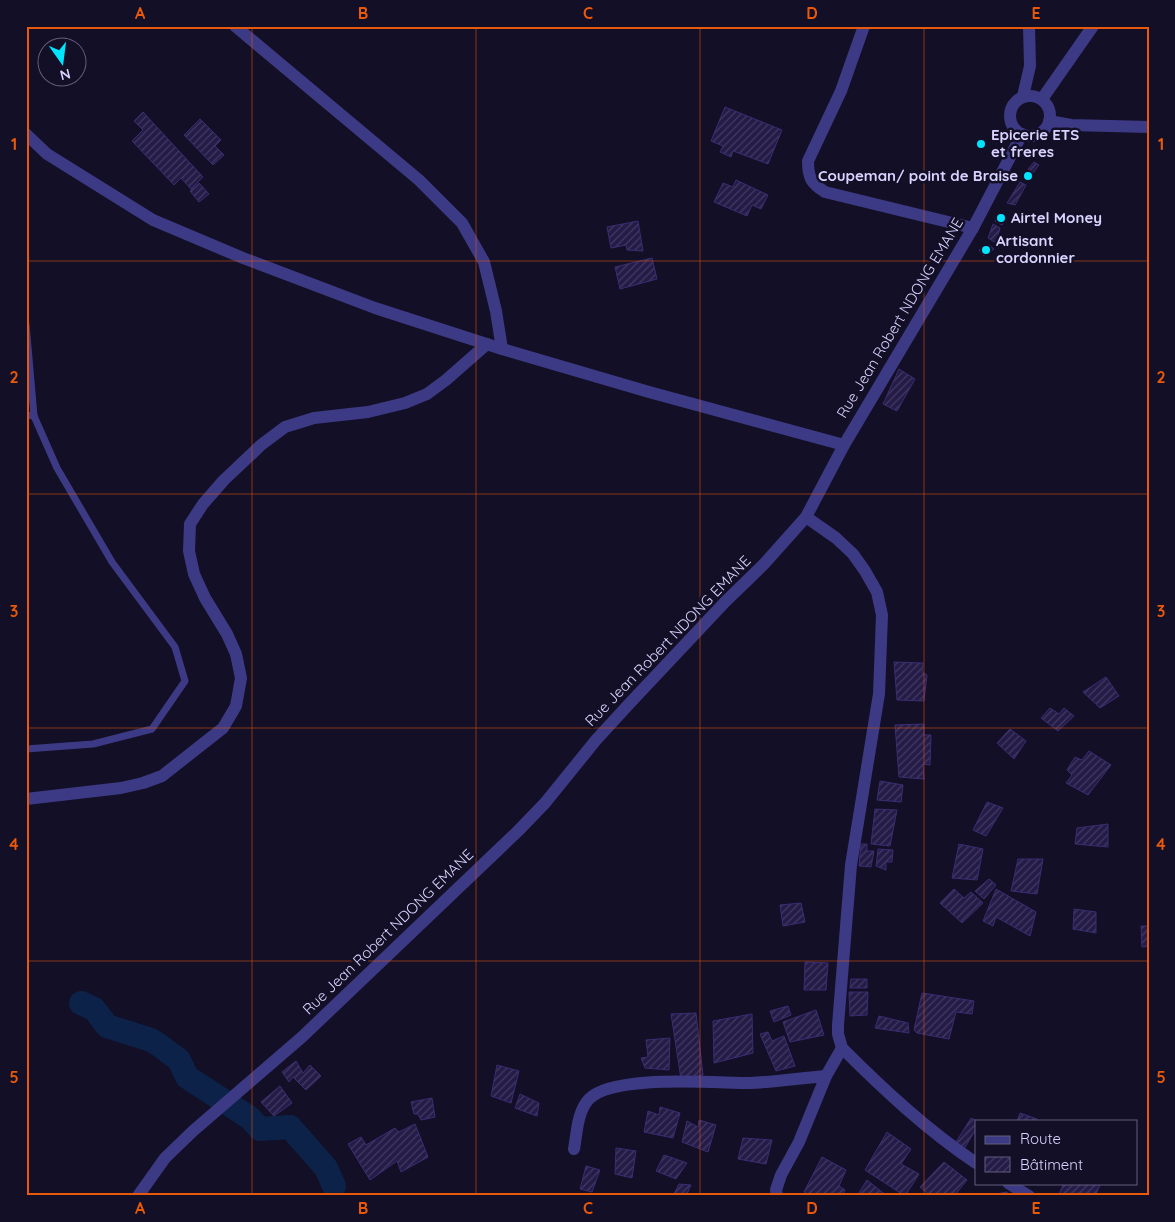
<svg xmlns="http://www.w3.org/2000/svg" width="1175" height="1222" font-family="Quicksand,sans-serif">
<defs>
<pattern id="building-hatch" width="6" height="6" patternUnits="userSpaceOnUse" patternTransform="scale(1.25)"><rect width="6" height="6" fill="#241b47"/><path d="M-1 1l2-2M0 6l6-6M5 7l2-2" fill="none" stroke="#433b63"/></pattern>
</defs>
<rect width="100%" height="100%" fill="#130f26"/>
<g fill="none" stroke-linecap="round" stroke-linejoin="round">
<path stroke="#0c2248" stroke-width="24" d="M81,1003L94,1009L107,1026L151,1040L159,1045L179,1060L187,1077L250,1118L260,1129L290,1127L326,1168L334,1186"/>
</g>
<g fill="url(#building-hatch)" stroke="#3b2d73">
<path d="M725,107L782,130L768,164L733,151L731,157L720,152L723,146L711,141Z"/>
<path d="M143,112L203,177L191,189L181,178L174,185L132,141L143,130L134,121Z"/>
<path d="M200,119L221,140L215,146L224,155L213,165L184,135Z"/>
<path d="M1034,162L1039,165L1033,173L1028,169Z"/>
<path d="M736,180L768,195L761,209L752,205L747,216L714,202L723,183L733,187Z"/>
<path d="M1020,182L1026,185L1015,205L1007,203Z"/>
<path d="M199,183L209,194L199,202L190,191Z"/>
<path d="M999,213L1006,216L1002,225L995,221Z"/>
<path d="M638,221L643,251L627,250L626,245L611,248L607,227Z"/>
<path d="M993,224L1000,228L996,243L988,238Z"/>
<path d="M989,245L994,249L984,256L979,250Z"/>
<path d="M652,258L657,279L620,289L615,267Z"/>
<path d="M899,369L915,379L897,411L883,404Z"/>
<path d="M894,662L923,663L922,672L927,675L924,701L897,700Z"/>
<path d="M1106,677L1119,696L1100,708L1083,692Z"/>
<path d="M1050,708L1059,714L1064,708L1074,716L1058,731L1041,718Z"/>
<path d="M924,724V735H931L930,765L923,764L924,779L899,777L895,725Z"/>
<path d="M1010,729L1026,741L1014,759L997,743Z"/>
<path d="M1089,751L1111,765L1088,795L1066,783L1072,775L1067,770L1075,757L1082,760Z"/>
<path d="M880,781L903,785L901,802L877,800Z"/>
<path d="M987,802L1003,808L986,836L973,830Z"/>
<path d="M875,809L897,810L890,846L871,844Z"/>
<path d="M1108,824V847L1075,844L1077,828Z"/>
<path d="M861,844H867V851H874L871,867L859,866Z"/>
<path d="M959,844L983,849L977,880L952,878Z"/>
<path d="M878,849L893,850L892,862H886V870L876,866Z"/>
<path d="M1018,859H1043L1037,894L1011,891Z"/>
<path d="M989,879L996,885L984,899L975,891Z"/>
<path d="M954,889L964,898L971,892L983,903L962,923L940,903Z"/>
<path d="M996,889L1036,912L1030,936L996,917L993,926L983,921Z"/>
<path d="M801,903L805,922L783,926L780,905Z"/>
<path d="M1074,909L1096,912V933L1073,929Z"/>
<path d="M1141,926H1149V946L1142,947Z"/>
<path d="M805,962L828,963L826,990H804Z"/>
<path d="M851,979H867V988H850Z"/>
<path d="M849,992H868L867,1015L850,1016Z"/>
<path d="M922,993L974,1001L972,1014L956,1012L949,1039L917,1033L914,1030Z"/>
<path d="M788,1006L791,1015L774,1022L770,1011Z"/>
<path d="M816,1010L824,1035L790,1042L783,1022Z"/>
<path d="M696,1013L703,1075L681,1079L671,1014Z"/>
<path d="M752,1014L753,1053L714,1063L713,1021Z"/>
<path d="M879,1016L908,1023L909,1033L875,1028Z"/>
<path d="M768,1032L772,1041L784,1036L795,1066L776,1071L760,1034Z"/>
<path d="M670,1038L669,1070L645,1068L641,1058L648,1057L646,1040Z"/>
<path d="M296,1061L303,1073L310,1065L321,1076L306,1090L293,1077L289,1082L282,1072Z"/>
<path d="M497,1065L519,1071L511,1103L491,1096Z"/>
<path d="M280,1086L292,1103L274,1116L261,1102Z"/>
<path d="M520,1094L539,1103L537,1116L515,1108Z"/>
<path d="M432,1098L435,1117L421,1120L418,1114H414L411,1102Z"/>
<path d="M660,1107L680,1113L673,1138L644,1132L648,1111L659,1115Z"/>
<path d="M1020,1113L1037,1119V1121H1017Z"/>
<path d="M971,1118L977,1121L976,1129L964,1149L956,1142Z"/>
<path d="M699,1120L716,1125L708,1152L682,1142L687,1121L698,1127Z"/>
<path d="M415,1124L428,1157L401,1172L397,1161L370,1180L348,1144L361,1137L366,1145L395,1128L399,1132Z"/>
<path d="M887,1132L911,1149L901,1164L919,1174L905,1196L865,1170Z"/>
<path d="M743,1138L772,1140L766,1164L738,1159Z"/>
<path d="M616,1148L636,1151L632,1178L615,1174Z"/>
<path d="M664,1155L687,1163L676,1179L656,1171Z"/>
<path d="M822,1157L846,1170L839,1186L845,1190L842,1196H810L804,1192Z"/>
<path d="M944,1162L967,1180L954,1196H931L920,1187Z"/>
<path d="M586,1166L600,1170L592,1192L580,1189Z"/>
<path d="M867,1180L887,1196H857Z"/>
<path d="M1064,1183H1097L1100,1185L1095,1196H1058Z"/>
<path d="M679,1184L691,1185L686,1196H673Z"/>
<path d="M1007,1192L1008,1196H985Z"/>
</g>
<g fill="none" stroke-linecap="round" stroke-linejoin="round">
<g stroke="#3d3a85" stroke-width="7">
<path d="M26,324L34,416L57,468L112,562L175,647L185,681L152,729L93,744L26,749"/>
<path d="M26,415L34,416"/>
</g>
<g stroke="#3d3a85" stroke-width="12">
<path d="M235,26L419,180L462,223L484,262L496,311L502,349"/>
<path d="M864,26L841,91L808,161C808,178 811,183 825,192L973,228"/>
<path d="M1042,99L1093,26"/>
<path d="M26,134L47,154L153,220L243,258L375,308L502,349L649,392L844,445"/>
<path d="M806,517L836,538L853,554L865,571L877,592L882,615L879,694L851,865L838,1025V1034L842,1048C884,1090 927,1130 976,1163"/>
<path d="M26,799L121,788L143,783L162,776L223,728L236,706L241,678L236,654L227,634L205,598L194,574L189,551L190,524L203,504L224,480L261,445L285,427L314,418L368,412L405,403L427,394L446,380L487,344"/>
<path d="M574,1149C577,1133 577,1112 589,1099C613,1074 714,1083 750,1083C775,1082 801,1078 826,1076"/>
<path d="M1008,1183L1029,1196"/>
<path d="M777,1196L776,1190L781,1175L799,1142L826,1076L842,1048"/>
</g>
<g stroke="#3d3a85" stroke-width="12">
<circle cx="1030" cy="116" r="20"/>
<path d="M1023,96L1030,66L1029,26"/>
<path d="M1049,121L1071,125L1149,127"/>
<path d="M138,1196L165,1158L193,1131L302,1037L518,831L545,803L596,740L629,704L725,602L764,564L806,517L844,445L973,228L1022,134"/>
</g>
</g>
<path fill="none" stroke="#e8590c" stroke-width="1" stroke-opacity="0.55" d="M252,26V1196M476,26V1196M700,26V1196M924,26V1196M26,261H1149M26,494H1149M26,728H1149M26,961H1149"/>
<g fill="#00e5ff" stroke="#130f26" stroke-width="2">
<circle cx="981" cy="144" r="5"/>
<circle cx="1028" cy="176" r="5"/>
<circle cx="1001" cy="218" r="5"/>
<circle cx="986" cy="250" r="5"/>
</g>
<g text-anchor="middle" stroke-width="5" stroke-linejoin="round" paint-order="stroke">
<g font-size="15" font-weight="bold" fill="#d9d4ff" stroke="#130f26" text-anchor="start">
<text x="991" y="140">Epicerie ETS<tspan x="991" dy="17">et freres</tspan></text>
<text x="1018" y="181" text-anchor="end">Coupeman/ point de Braise</text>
<text x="1011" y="223">Airtel Money</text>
<text x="996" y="246">Artisant<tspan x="996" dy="17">cordonnier</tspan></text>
</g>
<g font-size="15" fill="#d9d4ff" stroke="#130f26">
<text transform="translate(900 318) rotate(-59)" y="5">Rue Jean Robert NDONG EMANE</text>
<text transform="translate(668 641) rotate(-46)" y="5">Rue Jean Robert NDONG EMANE</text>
<text transform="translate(388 932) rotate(-44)" y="5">Rue Jean Robert NDONG EMANE</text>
</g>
</g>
<rect width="1175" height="1222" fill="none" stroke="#130f26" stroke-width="55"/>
<rect x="975" y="1120" width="162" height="65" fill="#130f26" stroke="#625e7d"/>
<rect x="985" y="1136" width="25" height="8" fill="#3d3a85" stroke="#625e7d"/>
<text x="1020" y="1144" font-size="15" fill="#d9d4ff">Route</text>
<rect x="985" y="1157" width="25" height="15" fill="url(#building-hatch)" stroke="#625e7d"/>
<text x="1020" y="1170" font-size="15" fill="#d9d4ff">Bâtiment</text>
<g transform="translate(62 62) rotate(166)"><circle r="24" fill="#130f26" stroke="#625e7d"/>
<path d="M0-4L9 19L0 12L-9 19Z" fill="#00e5ff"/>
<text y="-8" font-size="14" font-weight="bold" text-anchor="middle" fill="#d9d4ff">N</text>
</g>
<rect x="28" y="28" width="1120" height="1166" fill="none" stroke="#e8590c" stroke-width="2"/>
<g font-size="16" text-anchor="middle" font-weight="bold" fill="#e8590c">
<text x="140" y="19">A</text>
<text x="363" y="19">B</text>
<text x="588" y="19">C</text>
<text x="812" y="19">D</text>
<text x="1036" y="19">E</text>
<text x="14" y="150">1</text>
<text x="1161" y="150">1</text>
<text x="14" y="383">2</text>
<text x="1161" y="383">2</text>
<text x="14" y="617">3</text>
<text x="1161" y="617">3</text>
<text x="14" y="850">4</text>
<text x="1161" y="850">4</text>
<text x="14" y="1083">5</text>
<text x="1161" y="1083">5</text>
<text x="140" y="1214">A</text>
<text x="363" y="1214">B</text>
<text x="588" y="1214">C</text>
<text x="812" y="1214">D</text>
<text x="1036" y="1214">E</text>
</g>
</svg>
